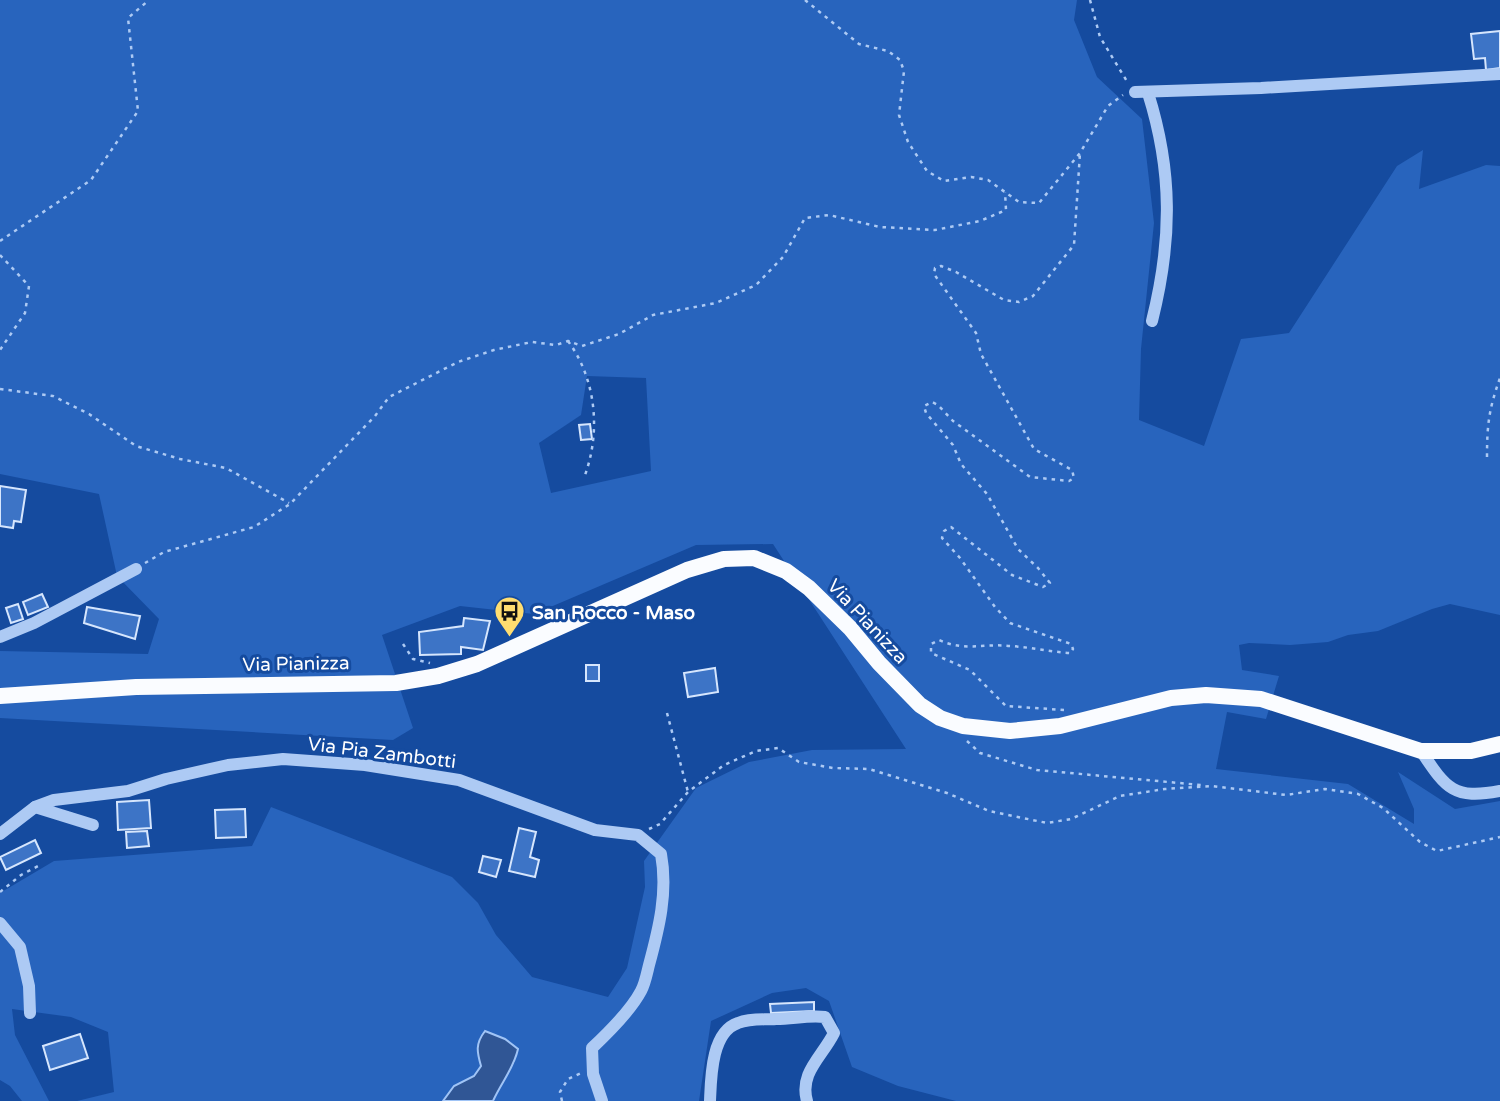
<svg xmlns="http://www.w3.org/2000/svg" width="1500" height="1101" font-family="'Varela Round',sans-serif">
<rect width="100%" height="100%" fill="#154b9f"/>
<path fill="#2864bd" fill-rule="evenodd" d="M0,0H1077L1074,20L1097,77L1142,119L1154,223L1141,349L1139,420L1204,446L1241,339L1289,333L1397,166L1423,150L1419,189L1486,165L1500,166V615L1450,604L1432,609L1378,631L1348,635L1328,642L1290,645L1249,643L1239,645L1242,670L1279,676L1266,719L1227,712L1216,769L1348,784L1414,824V809L1398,772L1455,809L1500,801V1101H956L898,1086L852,1067L829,1001L806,988L772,993L711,1021L699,1101H493L501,1082L515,1062L485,1032C475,1044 477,1052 482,1066L475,1076L454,1086L443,1101H77L114,1092L108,1032L71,1017L12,1009L15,1035L49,1101H22L10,1086L0,1080V893L54,861L252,846L271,807L452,877L478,903L496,935L532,977L608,997L627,968L645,887L644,861L696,788L749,762L812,750L906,749L773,544L696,545L534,614L460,606L382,635L413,728L393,740L0,718V651L148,654L159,619L117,576L99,494L0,474ZM587,376L646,378L651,471L551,493L539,443L581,415Z"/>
<path fill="#305695" stroke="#a0c4f6" stroke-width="2" d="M485,1031L505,1039L518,1049C514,1068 501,1083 493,1101H443L454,1086L474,1076L481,1066C477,1052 475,1044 485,1031Z"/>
<g fill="#3d74c6" stroke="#d6e6fd" stroke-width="2">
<path d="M1500,31V68L1486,70L1485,58L1474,59L1471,34Z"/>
<path d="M590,424L592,439L581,440L579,425Z"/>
<path d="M0,486L26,490L21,522L14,521L13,528L0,526Z"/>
<path d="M42,594L48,607L28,615L23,602Z"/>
<path d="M18,604L23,619L11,623L6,608Z"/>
<path d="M87,607L140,616L135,639L84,623Z"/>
<path d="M464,618L490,621L483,650L461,647V654L420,655L419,632L463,626Z"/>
<rect x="586" y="665" width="13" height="16"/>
<path d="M715,668L718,692L688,697L684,673Z"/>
<path d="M149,800L151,828L118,830L117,802Z"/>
<path d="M245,809L246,837L216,838L215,810Z"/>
<path d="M519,828L536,832L530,857L539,860L535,877L509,871Z"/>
<path d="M147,831L149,846L127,848L126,832Z"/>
<path d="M35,840L41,853L6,870L0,857Z"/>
<path d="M483,856L501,860L496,877L479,872Z"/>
<path d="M814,1002V1011L771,1013L770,1004Z"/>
<path d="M80,1034L88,1058L50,1070L43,1046Z"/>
</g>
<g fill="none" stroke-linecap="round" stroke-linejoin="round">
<g stroke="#adcaf4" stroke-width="2.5" stroke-dasharray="3.5 5" stroke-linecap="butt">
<path d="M805,0L859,44L888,51L900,60L904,71L899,115L908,142L927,171L944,181L971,177L988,180L1019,202L1039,203L1080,153L1108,106L1123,95"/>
<path d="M1090,0L1100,37L1128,83"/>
<path d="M0,241L91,180L138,111L128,18L149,0"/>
<path d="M0,255L29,286L25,313L0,350"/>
<path d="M568,341C596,379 601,431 585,475"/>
<path d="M0,389L53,396L89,414L136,446L180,459L226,468L289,503"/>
<path d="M1487,457C1487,424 1489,409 1500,378"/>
<path d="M145,563L164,552L254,527L290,504L375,416L389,397L458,362L494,350L532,342L556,345L568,341L582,346L619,334L653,315L716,303L756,285L783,257L805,218L829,215L880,227L935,230L980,221L1006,210L1005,192"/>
<path d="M403,644L413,659L430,663"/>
<path d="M1064,710L1006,706L970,670L931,653V644L939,640C966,652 983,643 1010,646C1030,647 1050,652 1071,653L1073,649L1071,644L1010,623L995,607L960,558L942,538L944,531L951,527L1012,575L1043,587L1050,583L1038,568L1018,549L987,494L961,464L953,445L926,413L924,406L932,402L938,405L953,421L1030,477L1069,481L1074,478L1072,470L1034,449L981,354L976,333L934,274L935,268L941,266L956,272L1004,300L1019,302L1033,296L1074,245L1080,153"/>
<path d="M667,713L688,792"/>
<path d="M967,741L980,753L1037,770L1201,785"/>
<path d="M649,829L660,824L688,792L724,765L756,751L778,748L799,762L833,768L869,769L947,793L989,811L1047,823L1071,819L1120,796L1165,789L1212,786L1286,795L1325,789L1358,794L1383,808L1420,842L1437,851L1500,837"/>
<path d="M0,892L21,875L42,864"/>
<path d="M562,1101L560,1092L568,1079L581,1073"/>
</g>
<g stroke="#adcaf4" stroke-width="12">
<path d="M1135,92L1261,88L1500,74"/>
<path d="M1148,93C1173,172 1172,241 1152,321"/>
<path d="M0,637L34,623L136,569"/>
<path d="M1421,751C1446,788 1453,800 1500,791"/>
<path d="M35,807L93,825"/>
<path d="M0,834L35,807L54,800L128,791L166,779L228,765L283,759L365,765L459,780L595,830L638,835L661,854C668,892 659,928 649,965C647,973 645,984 641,991C631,1010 608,1033 592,1048L593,1074L602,1101"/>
<path d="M0,923L20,947L29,986L30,1013"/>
<path d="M710,1101C711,1078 711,1032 738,1023C751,1018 763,1020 776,1019C793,1019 808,1015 825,1017L834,1033C822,1057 799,1073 807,1101"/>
</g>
<path stroke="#fafcff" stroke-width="16" d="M0,696L136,687L396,683L438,676L477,664L687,570L724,559L754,558L786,571L809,588L850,628L879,663L920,705L940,718L963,726L1010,731L1060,726L1171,698L1206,695L1261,699L1421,751H1471L1500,744"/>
</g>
<defs>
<symbol id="bus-pin" viewBox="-11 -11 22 30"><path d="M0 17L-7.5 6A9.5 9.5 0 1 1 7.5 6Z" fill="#ffdd70" stroke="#154b9f"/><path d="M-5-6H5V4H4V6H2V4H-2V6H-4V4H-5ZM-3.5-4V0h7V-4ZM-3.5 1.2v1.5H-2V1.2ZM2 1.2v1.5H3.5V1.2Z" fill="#111"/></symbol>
</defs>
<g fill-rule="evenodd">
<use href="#bus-pin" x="492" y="594" width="35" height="47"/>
</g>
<g text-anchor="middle" stroke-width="6" stroke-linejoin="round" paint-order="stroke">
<g font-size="19" font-weight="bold" fill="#fff" stroke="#154b9f" text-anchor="start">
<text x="532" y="619">San Rocco - Maso</text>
</g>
<g font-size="19" fill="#fff" stroke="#154b9f">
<text transform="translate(868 621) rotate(47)" y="7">Via Pianizza</text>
<text transform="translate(296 663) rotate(-1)" y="7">Via Pianizza</text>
<text transform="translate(382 752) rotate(7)" y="7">Via Pia Zambotti</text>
</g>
</g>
</svg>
